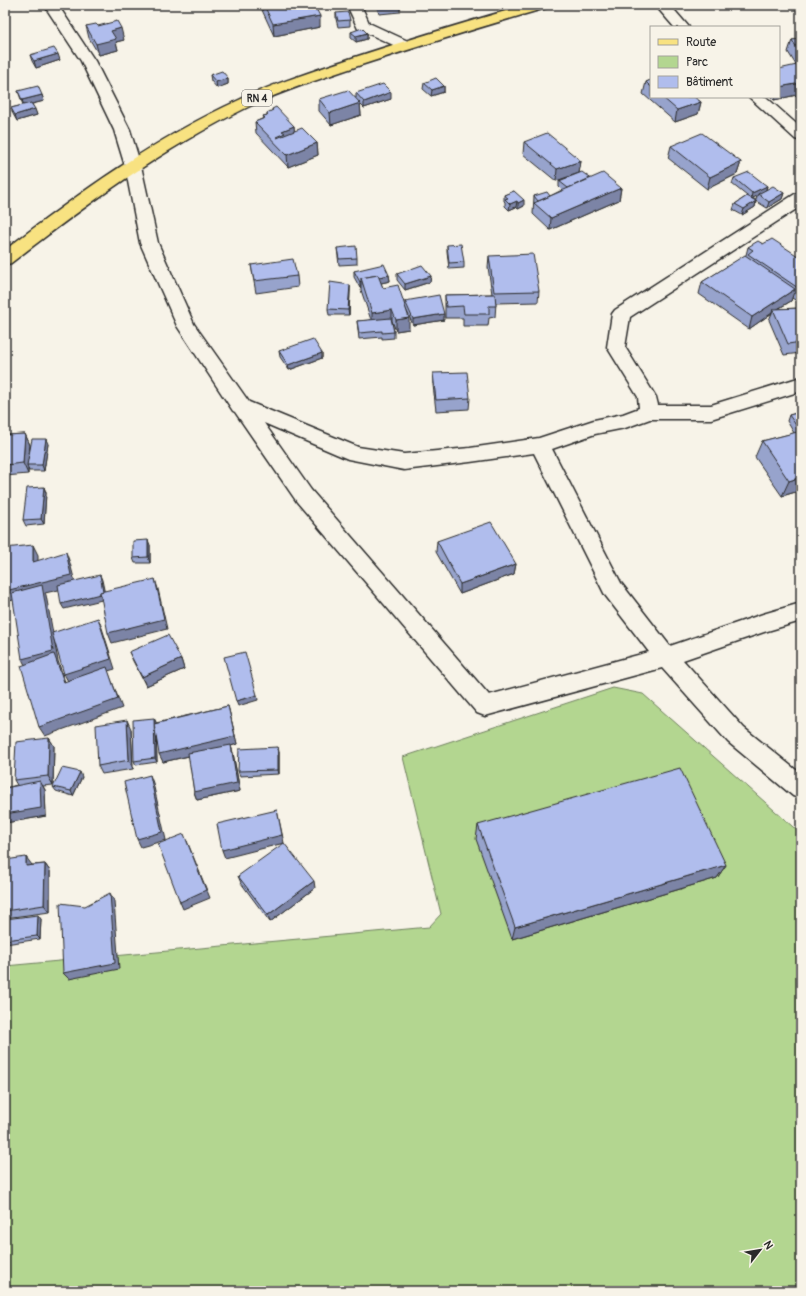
<svg xmlns="http://www.w3.org/2000/svg" width="806" height="1296" font-family="Pangolin,sans-serif">
<rect width="100%" height="100%" fill="#f7f3e8"/>
<filter id="ink" filterUnits="userSpaceOnUse"><feTurbulence type="fractalNoise" baseFrequency=".025" numOctaves="2"/><feDisplacementMap in="SourceGraphic" scale="8" xChannelSelector="R" yChannelSelector="G"/><feConvolveMatrix kernelMatrix="1 2 1 2 8 2 1 2 1" color-interpolation-filters="sRGB"/></filter>
<g filter="url(#ink)">
<path fill="#b3d690" stroke="#6f805e" d="M613,688L643,694L801,834V1291H5V966L429,927L441,914L403,757Z"/>
<g fill="none" stroke-linecap="round" stroke-linejoin="round">
<defs>
<g id="minor">
<path d="M44,5H58L95,61L130,130L141,166L158,243L194,324L249,402L358,447L404,454L470,448L539,438L594,420L623,414L639,408L638,397L607,347L612,314L615,310L795,194L801,193V206L630,317L625,347L656,397L658,405H711L801,377V391L711,419H650L625,428L595,434L552,449L621,583L670,646L763,614L801,603V621L764,632L683,660L744,728L801,774V799L793,796L728,742L662,668L485,716L477,713L297,502L235,412L233,411L177,326L140,243L125,166L114,130L81,61ZM264,423L348,459L404,470L470,462L534,453L605,595L649,652L489,695L311,490Z"/>
<path d="M347,5H361L369,23L410,42L412,45L410,48L405,49L400,48L358,29Z"/>
<path d="M655,5H670L689,27H674Z"/>
<path d="M749,97H766L801,128V141L795,139Z"/>
</g>
<path id="primary" d="M526,5H548L546,8C484,26 423,45 361,65C323,78 284,90 248,107C162,149 86,205 11,263L5,265V250C78,194 154,139 239,100C275,83 314,71 352,58C410,39 467,22 526,5Z"/>
</defs>
<use href="#minor" stroke="#2b2b2b" stroke-width="3"/>
<use href="#primary" stroke="#2b2b2b" stroke-width="3"/>
<use href="#minor" fill="#f7f3e8" fill-rule="evenodd"/>
<use href="#primary" fill="#f8e281" fill-rule="evenodd"/>
</g>
<g fill="#97a3cc" stroke="#2b2b2b" fill-rule="evenodd">
<path d="M262,5H314L320,27L274,36L262,10Z"/>
<path d="M376,5H410V6L400,7V12L379,14Z"/>
<path d="M336,13L350,20V26L338,27L336,19Z"/>
<path d="M86,26H98L124,40L116,42L118,50L99,55L89,38Z"/>
<path d="M351,32L367,33V39L356,42L351,38Z"/>
<path d="M801,39V94L774,100L771,97H779L796,65L788,52L792,40Z"/>
<path d="M30,55L60,60L36,68L32,61Z"/>
<path d="M210,75L228,78V84L217,88L211,81Z"/>
<path d="M651,80V97H694L701,102L698,114L675,122L643,94L646,82Z"/>
<path d="M424,83L444,86V92L431,96L423,89Z"/>
<path d="M18,91L42,95L44,101L32,104L37,115L17,121L13,114L11,108L23,105Z"/>
<path d="M356,93L391,99L364,108L360,104L361,115L331,125L319,111V99L356,98Z"/>
<path d="M272,109L294,126V131L317,143L318,155L288,167L256,133L255,122L264,118L263,116L267,115V113L272,111Z"/>
<path d="M524,142L581,161L579,173L590,178L621,188L619,200L550,230L533,214L534,196H550L562,190L559,187V181L573,175L556,181L523,154Z"/>
<path d="M671,146L741,162L737,174L707,189L668,158Z"/>
<path d="M734,178L767,186L766,190L784,193L782,199L767,208L756,201L755,207L742,215L733,210L735,204L747,196L732,184ZM757,196L756,200L752,198Z"/>
<path d="M514,191L524,206L518,209L516,207L509,210L505,206V202L504,201V195Z"/>
<path d="M763,244L801,258V301L798,302L792,298L791,301L778,309L801,308V353L784,355L769,320L772,313L749,329L699,294L702,282L746,255L748,247Z"/>
<path d="M447,245L464,262V268L449,269L447,251Z"/>
<path d="M337,248L357,258V264L339,265Z"/>
<path d="M489,256L539,291L538,302L496,303L495,317L489,318L488,326H463V318H445V295L492,294L488,267Z"/>
<path d="M251,265L297,276L298,287L256,293Z"/>
<path d="M354,271L389,275L390,281L381,283L383,288L409,329L396,331L392,321V322L394,332V338L382,339V337L359,339L357,321L371,320L361,290V287L360,288L354,277Z"/>
<path d="M397,274L431,276L430,282L405,290L397,280Z"/>
<path d="M350,285V291L349,315H329L328,309Z"/>
<path d="M405,301L444,320L413,325L405,307Z"/>
<path d="M279,351L322,353V358L289,370L280,357Z"/>
<path d="M433,373L470,398L469,409L436,411L433,385Z"/>
<path d="M801,412V494L799,491L782,496L755,457L762,441L794,433L787,421L789,415Z"/>
<path d="M25,434L30,445V451L48,444L44,471H29L28,469V474L5,476V435Z"/>
<path d="M44,487L46,493L44,524L26,526L23,520Z"/>
<path d="M437,541L516,564L514,574L460,594L436,552Z"/>
<path d="M150,545V563H135L133,558Z"/>
<path d="M129,652L181,659L184,669L146,686L133,661Z"/>
<path d="M228,706L237,744L231,746L233,753L240,791L197,800L194,792L189,756L163,762L156,738L157,762L136,765L134,761L154,718L156,723Z"/>
<path d="M131,729L133,769L102,774L98,766Z"/>
<path d="M49,738L54,746L53,785L43,786L45,790L46,816L5,823V788L17,785L14,780Z"/>
<path d="M279,752V774L240,776L238,771Z"/>
<path d="M82,777L73,796L56,791L53,787Z"/>
<path d="M478,825L726,865L717,878L512,939L476,839Z"/>
<path d="M5,860L32,865L45,864L50,871V912L5,918Z"/>
<path d="M238,876L315,888L270,922L241,883Z"/>
<path d="M5,919H41L40,939L5,944Z"/>
</g>
<g fill="#7b84a6" stroke="#2b2b2b">
<path d="M320,16V27L274,36L273,24Z"/>
<path d="M121,28L124,40L116,42L118,50L99,55L96,44L111,31Z"/>
<path d="M367,33V39L356,42V36Z"/>
<path d="M58,54L60,60L36,68L34,61Z"/>
<path d="M228,78V84L217,88L216,82Z"/>
<path d="M801,83V94L774,100L775,97H779V87Z"/>
<path d="M444,86V92L431,96L432,90Z"/>
<path d="M391,92V99L364,108V102Z"/>
<path d="M42,95L44,101L24,106L22,100Z"/>
<path d="M701,102L698,114L675,122L677,110Z"/>
<path d="M360,103L361,115L331,125L330,113Z"/>
<path d="M35,109L37,115L17,121L15,115Z"/>
<path d="M294,126L295,138L286,145L276,137L282,131Z"/>
<path d="M317,143L318,155L288,167L287,155Z"/>
<path d="M581,161L579,173L556,181L557,169Z"/>
<path d="M741,162L737,174L707,189L710,177Z"/>
<path d="M767,186L765,192L758,194L757,196L751,199L752,193Z"/>
<path d="M621,188L619,200L550,230L551,218Z"/>
<path d="M784,193L782,199L767,208L769,202Z"/>
<path d="M524,200V206L518,209V203Z"/>
<path d="M517,201L516,207L509,210L510,204Z"/>
<path d="M756,201L755,207L742,215L744,209Z"/>
<path d="M389,275L390,281L364,287L362,281Z"/>
<path d="M431,276L430,282L405,290V284Z"/>
<path d="M361,281V287L360,288V282Z"/>
<path d="M350,285V291L349,315L348,310Z"/>
<path d="M795,289L791,301L774,311L773,309L772,313L749,329L752,317Z"/>
<path d="M801,294V301L798,302Z"/>
<path d="M392,310V321L372,325V313Z"/>
<path d="M444,314V320L413,325V319Z"/>
<path d="M409,318V329L396,331V320Z"/>
<path d="M322,353V358L289,370L288,365Z"/>
<path d="M25,434L30,445L28,465H27L28,469V474L23,463Z"/>
<path d="M46,439L48,444L44,471L42,465Z"/>
<path d="M801,477V488L799,491L782,496L789,481Z"/>
<path d="M44,487L46,493L44,524L41,519Z"/>
<path d="M148,540L150,545V563L148,557Z"/>
<path d="M33,545L38,555V572L33,562Z"/>
<path d="M66,552L70,563L76,586L45,593L46,595L58,661L68,691L27,669L22,659L43,593L5,602V591Z"/>
<path d="M516,564L514,574L460,594V584Z"/>
<path d="M100,575L102,580L106,599L64,609L61,604Z"/>
<path d="M155,579L158,589L167,629L112,643L108,633Z"/>
<path d="M98,618L102,628L115,669L108,671L122,708L45,736L39,727L69,683L64,674Z"/>
<path d="M181,659L184,669L146,686L142,677Z"/>
<path d="M257,695L258,700L238,706L236,701Z"/>
<path d="M228,706L237,744L231,746L233,753L240,791L197,800L194,792L231,746L163,762L159,754Z"/>
<path d="M154,718L156,722L157,762L155,758Z"/>
<path d="M127,720L131,729L133,769L129,760Z"/>
<path d="M49,738L54,746L53,785L48,776Z"/>
<path d="M278,747L279,752V774L278,770Z"/>
<path d="M80,772L82,777L73,796L71,791Z"/>
<path d="M150,775L153,783L166,840L141,847L137,839Z"/>
<path d="M40,781L45,790L46,816L5,823V814Z"/>
<path d="M277,810L284,843L225,858L222,850Z"/>
<path d="M187,841L210,898L183,909L180,902Z"/>
<path d="M26,857L32,865V874L26,866Z"/>
<path d="M45,864L50,871V912L44,905Z"/>
<path d="M726,865L717,878L512,939L515,927Z"/>
<path d="M314,881L315,888L270,922L268,915Z"/>
<path d="M110,893L114,901L119,969L69,979L63,973Z"/>
<path d="M38,915L41,919L40,939L37,936Z"/>
</g>
<g fill="#b0bded" stroke="#2b2b2b">
<path d="M264,5H314L320,16L273,24Z"/>
<path d="M348,12L350,20L338,21L336,13Z"/>
<path d="M117,21L121,28L111,31L116,39L96,44L86,26L96,24L98,26Z"/>
<path d="M362,28L367,33L356,36L351,32Z"/>
<path d="M801,39V53H800L792,40Z"/>
<path d="M54,48L58,54L34,61L30,55Z"/>
<path d="M801,64V83L779,87V69Z"/>
<path d="M222,71L228,78L216,82L210,75Z"/>
<path d="M436,78L444,86L432,90L424,83Z"/>
<path d="M651,80V87L646,82Z"/>
<path d="M383,84L391,92L364,102L356,93Z"/>
<path d="M38,86L42,95L22,100L18,91Z"/>
<path d="M348,90L360,103L330,113L319,99Z"/>
<path d="M662,97H694L701,102L677,110Z"/>
<path d="M31,103L35,109L15,115L11,108Z"/>
<path d="M276,107L294,126L282,131L285,133L276,137L277,138L302,128L317,143L287,155L255,122L265,118L263,116L268,115L267,113L273,110L272,109Z"/>
<path d="M547,133L581,161L557,169L524,142Z"/>
<path d="M702,133L741,162L710,177L671,146Z"/>
<path d="M582,172L590,178L568,188L559,181Z"/>
<path d="M749,172L767,186L752,193L734,178Z"/>
<path d="M603,173L621,188L551,218L534,203Z"/>
<path d="M773,186L784,193L769,202L758,194Z"/>
<path d="M514,191L524,200L518,203L517,201L510,204L505,199L508,198L504,195Z"/>
<path d="M547,192L550,196L538,201L534,196Z"/>
<path d="M747,196L756,201L744,209L735,204Z"/>
<path d="M772,239L801,258V290L748,254L753,250L748,247L758,241L763,244Z"/>
<path d="M461,244L464,262L449,263L447,245Z"/>
<path d="M356,246L357,258L339,259L337,248Z"/>
<path d="M533,254L539,291L494,292L489,256Z"/>
<path d="M745,255L795,289L752,317L702,282Z"/>
<path d="M293,259L297,276L254,281L251,265Z"/>
<path d="M384,264L389,275L379,277L378,275L361,278V281L360,282L354,271Z"/>
<path d="M422,265L431,276L405,284L397,274Z"/>
<path d="M378,275L383,288L398,285L409,318L396,320L392,310L372,313L361,278Z"/>
<path d="M330,282L350,285L348,310L328,309Z"/>
<path d="M495,294L496,306H489V314H464L463,306L446,307L445,295Z"/>
<path d="M439,295L444,314L413,319L405,301Z"/>
<path d="M801,308V342L788,344L773,309Z"/>
<path d="M391,318L394,332L382,333V331L359,333L357,321Z"/>
<path d="M313,339L322,353L288,365L279,351Z"/>
<path d="M467,372L470,398L436,400L433,373Z"/>
<path d="M801,412V431H800L789,415Z"/>
<path d="M801,431V477L789,481L762,441Z"/>
<path d="M25,434L23,463L5,465V435Z"/>
<path d="M32,439H46L42,465H27Z"/>
<path d="M44,487L41,519L23,520L27,488Z"/>
<path d="M491,522L516,564L460,584L437,541Z"/>
<path d="M148,540V557L133,558V541Z"/>
<path d="M33,545V562L66,552L71,575L5,591V548Z"/>
<path d="M100,575L103,591L100,592V594L61,604L58,585Z"/>
<path d="M155,579L164,619L108,633L100,592Z"/>
<path d="M42,585L53,651L22,659L12,593Z"/>
<path d="M98,618L111,659L64,674L52,633Z"/>
<path d="M168,635L181,659L142,677L129,652Z"/>
<path d="M245,652L257,695L236,701L224,657Z"/>
<path d="M54,654L64,682L107,667L118,699L39,727L21,666Z"/>
<path d="M228,706L235,736L159,754L154,724Z"/>
<path d="M154,718L155,758L134,761L133,720Z"/>
<path d="M127,720L129,760L98,766L96,725Z"/>
<path d="M49,738L48,776L14,780L16,742Z"/>
<path d="M231,745L237,783L194,792L188,753Z"/>
<path d="M278,747V770L238,771L239,749Z"/>
<path d="M62,768L80,772L71,791L53,787Z"/>
<path d="M680,768L726,865L515,927L478,825Z"/>
<path d="M150,775L162,832L137,839L124,782Z"/>
<path d="M40,781L41,808L5,814V788Z"/>
<path d="M277,810L282,835L222,850L217,824Z"/>
<path d="M184,834L206,890L180,902L158,844Z"/>
<path d="M284,843L314,881L268,915L238,876Z"/>
<path d="M26,857V866L45,864L44,905L5,911V860Z"/>
<path d="M110,893L115,963L63,973L60,903L85,906Z"/>
<path d="M38,915L37,936L5,940V919Z"/>
</g>
</g>
<g text-anchor="middle" stroke-width="3" stroke-linejoin="round" paint-order="stroke">
<rect fill="#f7f3e8" stroke="#686764" stroke-width="1" x="242" y="90" width="30" height="16" rx="3"/>
<g font-size="10" font-weight="bold" fill="#2b2b2b">
<text x="257" y="102">RN 4</text>
</g>
</g>
<rect width="806" height="1296" fill="none" stroke="#f7f3e8" stroke-width="20"/>
<rect x="10" y="10" width="786" height="1276" fill="none" stroke="#2b2b2b" stroke-width="1.5" filter="url(#ink)"/>
<rect x="650" y="26" width="130" height="72" fill="#f7f3e8" stroke="#a5a39c"/>
<rect x="658" y="39" width="20" height="6" fill="#f8e281" stroke="#a5a39c"/>
<text x="686" y="46" font-size="12" fill="#2b2b2b">Route</text>
<rect x="658" y="56" width="20" height="12" fill="#b3d690" stroke="#a5a39c"/>
<text x="686" y="66" font-size="12" fill="#2b2b2b">Parc</text>
<rect x="658" y="76" width="20" height="12" fill="#b0bded" stroke="#a5a39c"/>
<text x="686" y="86" font-size="12" fill="#2b2b2b">Bâtiment</text>
<g transform="translate(760 1250) rotate(59)" stroke="#f7f3e8" stroke-width="3" paint-order="stroke">
<path d="M0-3L7 15L0 10L-7 15Z" fill="#2b2b2b"/>
<text y="-6" font-size="11" font-weight="bold" text-anchor="middle" fill="#2b2b2b">N</text>
</g>
</svg>
